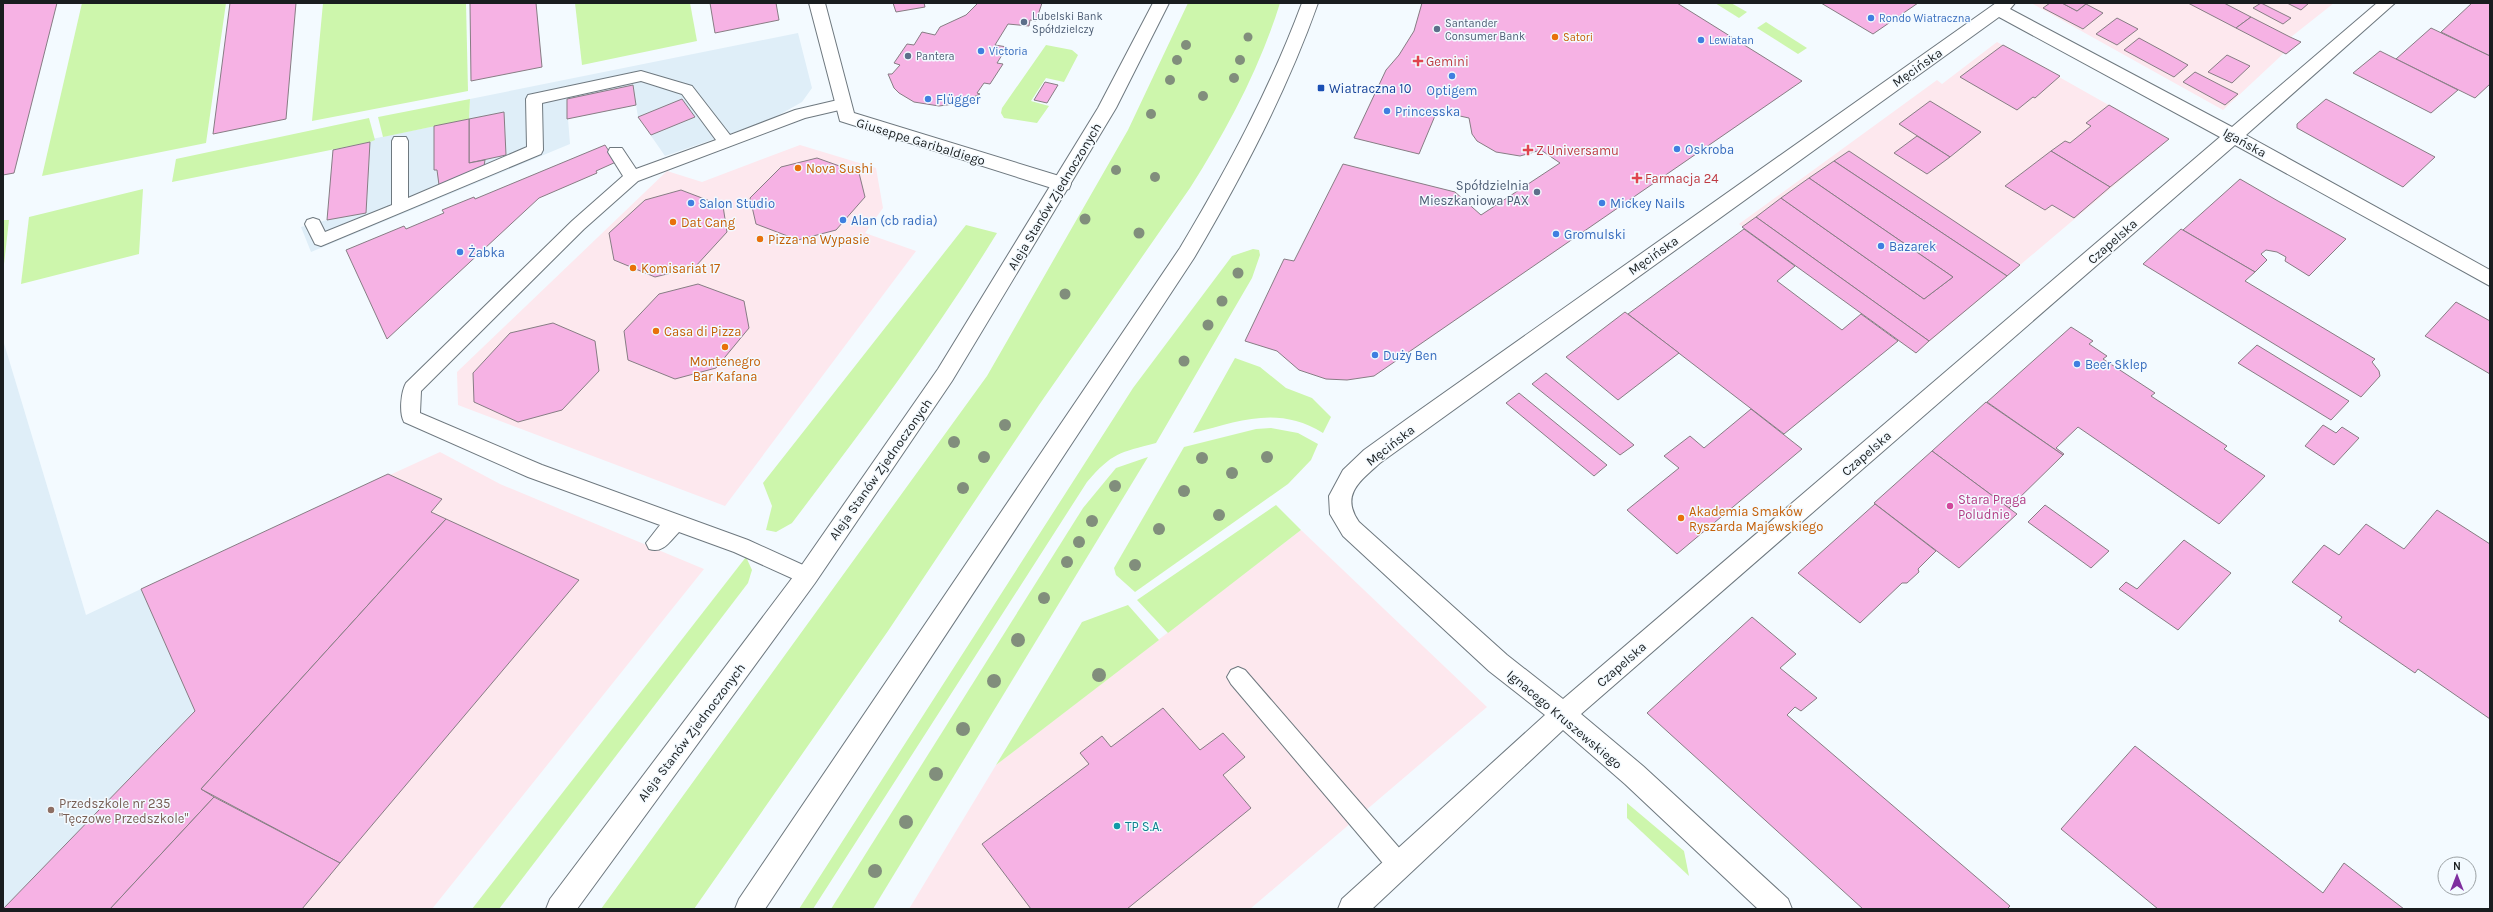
<svg xmlns="http://www.w3.org/2000/svg" width="2493" height="912" font-family="Karla,sans-serif">
<rect width="100%" height="100%" fill="#f3faff"/>
<g fill="#fde8ee">
<path d="M2031,3H2334L2291,37L2301,42L2286,54L2284,53L2223,110Z"/>
<path d="M1997,42L2169,139L1916,353L1739,224L1937,80L1942,84Z"/>
<path d="M800,145L876,168L883,208L865,233L916,251L725,506L458,405L457,372L667,171L702,182Z"/>
<path d="M440,452L500,484L704,569L432,909H3L195,711L141,589Z"/>
<path d="M1301,530L1487,707L1250,909H909L996,765Z"/>
</g>
<g fill="#dfeef8">
<path d="M798,33L812,88L802,102L770,120L665,156L638,117L636,105L568,119L570,144L311,252L301,227L327,220L333,147L469,119L470,99Z"/>
<path d="M3,340L86,615L141,589L195,711L3,909Z"/>
</g>
<g fill="#cdf6ac">
<path d="M82,3H226L206,143L42,176Z"/>
<path d="M323,3H466L468,91L312,121Z"/>
<path d="M575,3H690L697,41L582,65Z"/>
<path d="M1188,3H1280C1260,68 1226,131 1190,188L1039,405L888,631L694,909H601L987,376L1128,130Z"/>
<path d="M1715,3H1731L1747,12L1739,18Z"/>
<path d="M1766,22L1807,48L1798,54L1757,28Z"/>
<path d="M1046,45L1072,50L1078,55L1064,82L1046,78L1031,101L1049,106L1037,123L1004,118L1001,113L1002,108Z"/>
<path d="M470,99L469,119L383,137L378,117Z"/>
<path d="M369,118L375,140L370,142L172,182L176,159Z"/>
<path d="M143,189L139,254L21,284L29,217Z"/>
<path d="M3,220H9L3,273Z"/>
<path d="M966,225L997,233C935,334 864,428 792,523L776,532L766,530L772,506L763,483Z"/>
<path d="M1253,249L1259,250L1260,255L1252,278L1156,443C1119,453 1113,452 1087,482L813,909H799L1133,388L1232,256Z"/>
<path d="M1235,358L1260,367L1286,388L1312,398L1331,417L1323,433C1278,405 1240,421 1193,433Z"/>
<path d="M1271,428L1298,433L1318,444L1311,460L1288,484L1135,592L1116,575L1114,568L1184,447L1256,429Z"/>
<path d="M1148,457L873,909H831L1083,508L1116,468Z"/>
<path d="M1276,505L1301,530L1168,633L1137,600Z"/>
<path d="M746,557L752,570L748,583L499,909H472Z"/>
<path d="M1128,605L1159,640L996,765L1082,622Z"/>
<path d="M1627,803L1684,851L1689,876L1627,818Z"/>
</g>
<g fill="#f6b2e4" stroke="#877d84">
<path d="M3,3H57L14,173L3,175Z"/>
<path d="M230,3H296L286,119L213,134Z"/>
<path d="M470,3H536L542,67L471,81Z"/>
<path d="M710,3H776L779,20L715,33Z"/>
<path d="M893,3H924L925,7L896,12Z"/>
<path d="M978,3H1042L1036,21L1030,20L1029,26L1008,24L995,45L1007,47L997,63L1003,64L990,84L984,83L977,93L980,94L961,103L939,106L914,102L899,93L894,88L888,74H892L900,65L894,63L907,44L914,45L922,32L935,35L940,27L966,15Z"/>
<path d="M1422,3H1677L1802,81L1374,376L1347,380L1326,379L1299,370L1277,351L1245,341L1284,259L1294,261L1343,164L1455,192L1481,215L1560,163L1541,150L1520,156L1496,152L1477,141L1472,134L1469,118L1437,111L1419,154L1354,138L1386,70L1399,55L1414,31Z"/>
<path d="M1821,3H1918L1873,34Z"/>
<path d="M2050,3H2062L2077,11L2086,4L2103,13L2083,29L2043,8Z"/>
<path d="M2062,3H2087L2077,11Z"/>
<path d="M2188,3H2224L2251,17L2236,28Z"/>
<path d="M2261,3L2291,18L2283,24L2253,8Z"/>
<path d="M2287,3H2309L2301,10Z"/>
<path d="M2472,3H2490V56L2441,32Z"/>
<path d="M2251,17L2290,37L2301,42L2286,54L2236,28Z"/>
<path d="M2117,18L2138,29L2117,45L2096,34Z"/>
<path d="M2431,28L2490,56V84L2475,98L2396,59Z"/>
<path d="M2139,38L2163,51L2188,65L2174,77L2124,50Z"/>
<path d="M2003,45L2060,76L2035,98L2033,97L2017,110L1960,77Z"/>
<path d="M2380,51L2458,90L2431,113L2353,73Z"/>
<path d="M2227,55L2250,66L2232,83L2208,72Z"/>
<path d="M2195,72L2222,86L2238,94L2225,105L2183,82Z"/>
<path d="M1045,82L1058,85L1047,103L1034,100Z"/>
<path d="M633,85L636,105L567,119V99Z"/>
<path d="M682,99L695,117L651,135L638,117Z"/>
<path d="M2326,99L2435,157L2403,187L2297,128V124Z"/>
<path d="M1930,101L1981,132L1950,157L1899,124Z"/>
<path d="M2109,105L2169,139L2110,187L2051,151L2065,141L2070,143L2091,126L2086,123Z"/>
<path d="M504,112L506,155L469,163V119Z"/>
<path d="M469,119V163L485,160L484,166L439,185L437,170H434V126Z"/>
<path d="M1917,136L1950,157L1927,174L1894,153Z"/>
<path d="M370,142L366,213L327,220L333,150Z"/>
<path d="M605,145L616,162L596,171L597,173L539,198L387,339L346,250L404,226L406,229L444,213L442,210L474,197L475,199Z"/>
<path d="M1849,151L2020,265L2007,276L1834,161Z"/>
<path d="M2051,151L2110,187L2074,218L2052,205L2045,210L2005,186Z"/>
<path d="M817,158L859,173L865,197L836,230L798,240L756,224L750,198L781,167Z"/>
<path d="M1834,161L2007,276L1929,341L1756,217L1781,198L1924,299L1953,277L1809,178Z"/>
<path d="M1809,178L1953,277L1924,299L1781,198Z"/>
<path d="M2240,179L2278,201L2346,239L2309,276L2285,261L2286,257L2277,252L2266,250L2261,254L2267,260L2255,272L2183,230Z"/>
<path d="M681,190L723,206L727,232L695,267L655,277L614,260L609,233L645,200Z"/>
<path d="M1756,217L1929,341L1916,353L1742,227Z"/>
<path d="M1744,229L1795,266L1777,281L1842,330L1861,314L1898,341L1784,434L1628,314Z"/>
<path d="M2181,229L2255,272L2245,281L2375,359L2372,362L2379,371L2380,376L2361,397L2143,264Z"/>
<path d="M698,284L744,301L749,328L716,368L675,379L628,360L624,331L659,294Z"/>
<path d="M2456,302L2490,321V374L2425,336Z"/>
<path d="M1625,312L1679,353L1618,400L1566,357Z"/>
<path d="M553,323L595,341L599,371L562,410L518,422L474,402L473,373L510,333Z"/>
<path d="M2071,327L2093,341L2089,344L2107,356L2103,359L2155,393L2151,396L2227,446L2224,449L2265,476L2219,524L2078,427L2056,448L2064,454L2063,455L1987,402Z"/>
<path d="M2257,345L2288,364L2349,401L2331,420L2238,363Z"/>
<path d="M1546,373L1634,445L1620,455L1532,384Z"/>
<path d="M1519,393L1607,465L1594,476L1506,403Z"/>
<path d="M1986,402L2063,455L2009,508L1932,451Z"/>
<path d="M1751,409L1802,449L1677,554L1627,510L1679,468L1664,456L1690,436L1704,448Z"/>
<path d="M2323,425L2336,433L2342,427L2359,438L2334,465L2305,446Z"/>
<path d="M1932,451L2017,514L1959,568L1874,503Z"/>
<path d="M388,474L442,499L431,512L446,519L201,789L214,797L110,909H3L195,711L141,589Z"/>
<path d="M1875,504L1936,551L1918,569L1919,572L1907,583H1902L1860,623L1798,573Z"/>
<path d="M2045,505L2109,551L2091,568L2028,522Z"/>
<path d="M2437,510L2490,544V719L2418,669L2415,673L2339,621L2342,617L2292,582L2324,545L2339,555L2366,524L2404,549Z"/>
<path d="M446,519L579,580L340,863L201,789Z"/>
<path d="M2184,540L2231,573L2178,630L2119,589L2126,582L2137,589Z"/>
<path d="M1752,617L1796,654L1780,668L1817,698L1801,711L1795,707L1787,715L2010,906L2007,909H1863L1647,713Z"/>
<path d="M1163,708L1200,750L1223,733L1245,757L1223,775L1251,808L1127,909H1031L982,844L1089,764L1080,753L1102,736L1111,747Z"/>
<path d="M2135,746L2323,893L2344,863L2404,909H2158L2061,829Z"/>
<path d="M214,797L340,863L302,909H110Z"/>
</g>
<g fill="none" stroke-linecap="round" stroke-linejoin="round">
<defs>
<g id="lane">
<path d="M641,71L692,86L730,135L795,110L842,99L848,100L850,104L848,108L805,118L638,181L584,229L421,391L420,413L542,465L748,540L814,570L817,576L814,582L807,585L734,552L679,532C670,541 663,554 649,549L646,543L660,525L528,477L404,422C399,413 401,392 406,383L572,221L623,176L608,152L610,148H622L636,169L716,140L682,94L641,81L542,103L543,150L541,154L321,246L315,244L305,224L307,220L313,218L319,220L325,232L392,205V141L394,137H406L408,141V198L527,147L526,99L528,95Z"/>
<path d="M1238,667L1245,670L1408,858L1411,866L1408,874L1400,877L1392,874L1231,684L1227,677L1231,670Z"/>
</g>
<g id="street">
<path d="M809,3H825L854,113L1069,179L1071,184L1069,189L1062,191L1055,189L840,121Z"/>
<path d="M1996,3H2015L2010,9L2232,127L2377,3H2395L2246,135L2490,270V286L2235,145L1581,714L1643,766L1788,899L1792,909H1758L1625,784L1563,730L1372,909H1338L1342,899L1545,715L1489,671L1343,536L1330,514L1329,496L1343,470L1364,450L1407,419ZM1999,17L2220,137L1563,699L1507,655L1359,522C1340,495 1360,481 1380,463Z"/>
</g>
<g id="secondary">
<path d="M1153,3H1169L1116,108L952,381L815,583L577,909H546L550,899L799,569L938,369L1098,108Z"/>
<path d="M1302,3H1318C1286,93 1242,176 1194,258L765,909H735L739,899L1180,248C1227,169 1270,89 1302,3Z"/>
</g>
</defs>
<use href="#lane" stroke="#6e787f" stroke-width="2"/>
<use href="#street" stroke="#6e787f" stroke-width="2"/>
<use href="#secondary" stroke="#6e787f" stroke-width="2"/>
<use href="#lane" fill="#fff" fill-rule="evenodd"/>
<use href="#street" fill="#fff" fill-rule="evenodd"/>
<use href="#secondary" fill="#fff" fill-rule="evenodd"/>
</g>
<g fill="#818e7c">
<circle cx="1248" cy="37" r="4.5"/>
<circle cx="1186" cy="45" r="5"/>
<circle cx="1177" cy="60" r="5"/>
<circle cx="1240" cy="60" r="5"/>
<circle cx="1234" cy="78" r="5"/>
<circle cx="1170" cy="80" r="5"/>
<circle cx="1203" cy="96" r="5"/>
<circle cx="1151" cy="114" r="5"/>
<circle cx="1116" cy="170" r="5"/>
<circle cx="1155" cy="177" r="5"/>
<circle cx="1085" cy="219" r="5.5"/>
<circle cx="1139" cy="233" r="5.5"/>
<circle cx="1238" cy="273" r="5.5"/>
<circle cx="1065" cy="294" r="5.5"/>
<circle cx="1222" cy="301" r="5.5"/>
<circle cx="1208" cy="325" r="5.5"/>
<circle cx="1184" cy="361" r="5.5"/>
<circle cx="1005" cy="425" r="6"/>
<circle cx="954" cy="442" r="6"/>
<circle cx="984" cy="457" r="6"/>
<circle cx="1267" cy="457" r="6"/>
<circle cx="1202" cy="458" r="6"/>
<circle cx="1232" cy="473" r="6"/>
<circle cx="1115" cy="486" r="6"/>
<circle cx="963" cy="488" r="6"/>
<circle cx="1184" cy="491" r="6"/>
<circle cx="1219" cy="515" r="6"/>
<circle cx="1092" cy="521" r="6"/>
<circle cx="1159" cy="529" r="6"/>
<circle cx="1079" cy="542" r="6"/>
<circle cx="1067" cy="562" r="6"/>
<circle cx="1135" cy="565" r="6"/>
<circle cx="1044" cy="598" r="6"/>
<circle cx="1018" cy="640" r="7"/>
<circle cx="1099" cy="675" r="7"/>
<circle cx="994" cy="681" r="7"/>
<circle cx="963" cy="729" r="7"/>
<circle cx="936" cy="774" r="7"/>
<circle cx="906" cy="822" r="7"/>
<circle cx="875" cy="871" r="7"/>
</g>
<g fill="#3f7fe0" stroke="#f3faff" stroke-width="1.5">
<circle cx="1871" cy="18" r="4"/>
<circle cx="1701" cy="40" r="4"/>
<circle cx="981" cy="51" r="4"/>
<circle cx="1452" cy="76" r="4"/>
<circle cx="928" cy="99" r="4"/>
<circle cx="1387" cy="111" r="4"/>
<circle cx="1677" cy="149" r="4"/>
<circle cx="691" cy="203" r="4"/>
<circle cx="1602" cy="203" r="4"/>
<circle cx="843" cy="220" r="4"/>
<circle cx="1556" cy="234" r="4"/>
<circle cx="1881" cy="246" r="4"/>
<circle cx="460" cy="252" r="4"/>
<circle cx="1375" cy="355" r="4"/>
<circle cx="2077" cy="364" r="4"/>
</g>
<g fill="#5c6f8a" stroke="#f3faff" stroke-width="1.5">
<circle cx="1024" cy="22" r="4"/>
<circle cx="1437" cy="29" r="4"/>
<circle cx="908" cy="56" r="4"/>
<circle cx="1537" cy="192" r="4"/>
</g>
<g fill="#e8710a" stroke="#f3faff" stroke-width="1.5">
<circle cx="1555" cy="37" r="4"/>
<circle cx="798" cy="168" r="4"/>
<circle cx="673" cy="222" r="4"/>
<circle cx="760" cy="239" r="4"/>
<circle cx="633" cy="268" r="4"/>
<circle cx="656" cy="331" r="4"/>
<circle cx="725" cy="347" r="4"/>
<circle cx="1681" cy="518" r="4"/>
</g>
<g fill="#e0444e" stroke="#f3faff" stroke-width="1.5">
<path d="M1416 55h4v4h4v4h-4v4h-4v-4h-4v-4h4z"/>
<path d="M1526 144h4v4h4v4h-4v4h-4v-4h-4v-4h4z"/>
<path d="M1635 172h4v4h4v4h-4v4h-4v-4h-4v-4h4z"/>
</g>
<rect fill="#1a4fb4" stroke="#f3faff" stroke-width="1.5" x="1317" y="84" width="8" height="8" rx="2"/>
<circle fill="#d1479c" stroke="#f3faff" stroke-width="1.5" cx="1950" cy="506" r="4"/>
<circle fill="#8d6e63" stroke="#f3faff" stroke-width="1.5" cx="51" cy="810" r="4"/>
<circle fill="#0f9aa8" stroke="#f3faff" stroke-width="1.5" cx="1117" cy="826" r="4"/>
<g text-anchor="middle" stroke-width="3" stroke-linejoin="round" paint-order="stroke">
<g font-size="11" fill="#4e5e75" stroke="#f3faff" text-anchor="start">
<text x="1032" y="20">Lubelski Bank<tspan x="1032" dy="13">Spółdzielczy</tspan></text>
<text x="1445" y="27">Santander<tspan x="1445" dy="13">Consumer Bank</tspan></text>
<text x="916" y="60">Pantera</text>
</g>
<g font-size="11" fill="#366cbe" stroke="#f3faff" text-anchor="start">
<text x="1879" y="22">Rondo Wiatraczna</text>
<text x="1709" y="44">Lewiatan</text>
<text x="989" y="55">Victoria</text>
</g>
<g font-size="11" fill="#c56008" stroke="#f3faff" text-anchor="start">
<text x="1563" y="41">Satori</text>
</g>
<g font-size="13" fill="#be3a42" stroke="#f3faff" text-anchor="start">
<text x="1426" y="66">Gemini</text>
<text x="1536" y="155">Z Universamu</text>
<text x="1645" y="183">Farmacja 24</text>
</g>
<g font-size="13" fill="#191d1f" stroke="#f3faff">
<text transform="translate(1917 67) rotate(-35)" y="5">Męcińska</text>
<text transform="translate(921 141) rotate(17)" y="5">Giuseppe Garibaldiego</text>
<text transform="translate(2245 142) rotate(29)" y="5">Igańska</text>
<text transform="translate(1054 196) rotate(-59)" y="5">Aleja Stanów Zjednoczonych</text>
<text transform="translate(2112 241) rotate(-41)" y="5">Czapelska</text>
<text transform="translate(1653 255) rotate(-35)" y="5">Męcińska</text>
<text transform="translate(1390 445) rotate(-38)" y="5">Męcińska</text>
<text transform="translate(1866 453) rotate(-41)" y="5">Czapelska</text>
<text transform="translate(880 469) rotate(-55)" y="5">Aleja Stanów Zjednoczonych</text>
<text transform="translate(1621 664) rotate(-41)" y="5">Czapelska</text>
<text transform="translate(1565 719) rotate(40)" y="5">Ignacego Kruszewskiego</text>
<text transform="translate(691 732) rotate(-53)" y="5">Aleja Stanów Zjednoczonych</text>
</g>
<g font-size="13" fill="#164399" stroke="#f3faff" text-anchor="start">
<text x="1329" y="93">Wiatraczna 10</text>
</g>
<g font-size="13" fill="#366cbe" stroke="#f3faff" text-anchor="start">
<text x="1452" y="95" text-anchor="middle">Optigem</text>
<text x="936" y="104">Flügger</text>
<text x="1395" y="116">Princesska</text>
<text x="1685" y="154">Oskroba</text>
<text x="699" y="208">Salon Studio</text>
<text x="1610" y="208">Mickey Nails</text>
<text x="851" y="225">Alan (cb radia)</text>
<text x="1564" y="239">Gromulski</text>
<text x="1889" y="251">Bazarek</text>
<text x="468" y="257">Żabka</text>
<text x="1383" y="360">Duży Ben</text>
<text x="2085" y="369">Beer Sklep</text>
</g>
<g font-size="13" fill="#c56008" stroke="#f3faff" text-anchor="start">
<text x="806" y="173">Nova Sushi</text>
<text x="681" y="227">Dat Cang</text>
<text x="768" y="244">Pizza na Wypasie</text>
<text x="641" y="273">Komisariat 17</text>
<text x="664" y="336">Casa di Pizza</text>
<text x="725" y="366" text-anchor="middle">Montenegro<tspan x="725" dy="15">Bar Kafana</tspan></text>
<text x="1689" y="516">Akademia Smaków<tspan x="1689" dy="15">Ryszarda Majewskiego</tspan></text>
</g>
<g font-size="13" fill="#4e5e75" stroke="#f3faff" text-anchor="end">
<text x="1529" y="190">Spółdzielnia<tspan x="1529" dy="15">Mieszkaniowa PAX</tspan></text>
</g>
<g font-size="13" fill="#b23c85" stroke="#f3faff" text-anchor="start">
<text x="1958" y="504">Stara Praga<tspan x="1958" dy="15">Poludnie</tspan></text>
</g>
<g font-size="13" fill="#785e54" stroke="#f3faff" text-anchor="start">
<text x="59" y="808">Przedszkole nr 235<tspan x="59" dy="15">"Tęczowe Przedszkole"</tspan></text>
</g>
<g font-size="13" fill="#0d838f" stroke="#f3faff" text-anchor="start">
<text x="1125" y="831">TP S.A.</text>
</g>
</g>
<rect width="2493" height="912" fill="none" stroke="#191d1f" stroke-width="8"/>
<g transform="translate(2457 876)"><circle r="19" fill="#f3faff" stroke="#9ca2a5"/>
<path d="M0-3L7 15L0 10L-7 15Z" fill="#7f2f9f"/>
<text y="-6" font-size="11" font-weight="bold" text-anchor="middle" fill="#191d1f">N</text>
</g>
</svg>
